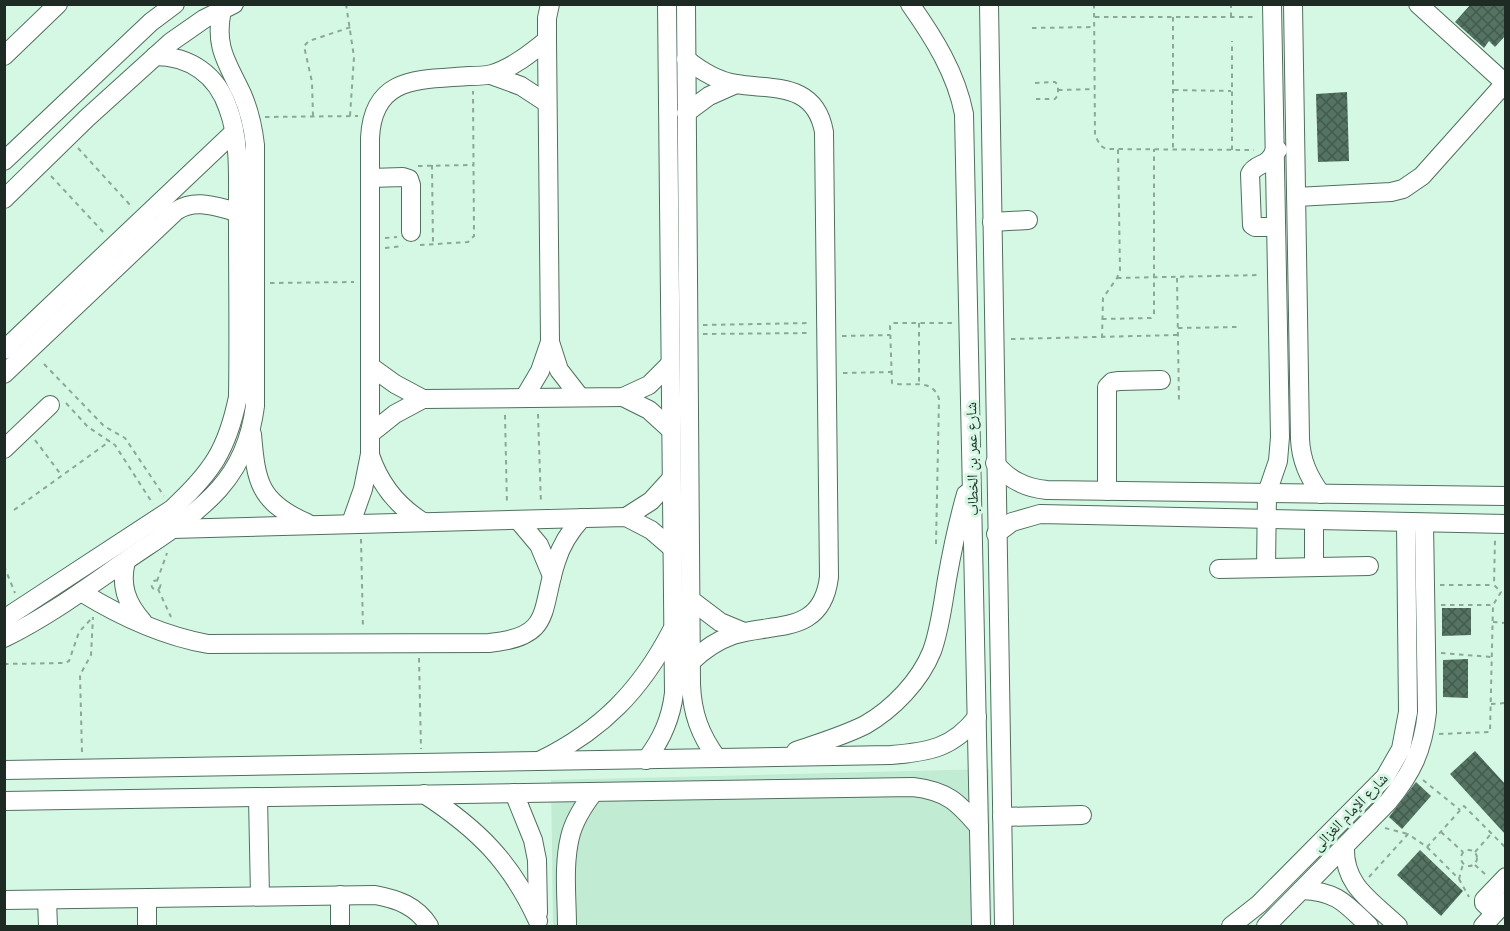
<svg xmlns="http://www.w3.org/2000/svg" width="1510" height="931" font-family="Figtree,'Noto Naskh Arabic',sans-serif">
<defs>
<pattern id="building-cross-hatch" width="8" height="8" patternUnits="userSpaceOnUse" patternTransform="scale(1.5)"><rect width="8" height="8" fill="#557362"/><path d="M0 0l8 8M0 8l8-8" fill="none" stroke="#425a4c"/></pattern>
</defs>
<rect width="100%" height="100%" fill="#d5f8e4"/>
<path fill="#c2ebd4" d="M989,769L992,926H553L551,780Z"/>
<g fill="url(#building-cross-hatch)">
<path d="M1471,4H1506V35L1495,47L1489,41L1484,48L1455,22Z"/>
<path d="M1347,92L1349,161L1318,162L1316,94Z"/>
<path d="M1442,608H1471V635L1442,636Z"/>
<path d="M1468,659V698L1443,697V660Z"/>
<path d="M1475,751L1506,785V835L1450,774Z"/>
<path d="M1416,782L1431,796L1402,829L1389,817Z"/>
<path d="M1420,850L1463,891L1441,916L1397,875Z"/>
</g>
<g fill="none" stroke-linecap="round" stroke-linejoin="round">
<defs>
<g id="minor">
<path d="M550,4L547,18V40L550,342L559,370L580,397"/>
<path d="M686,4L691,684C692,713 700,735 717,758"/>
<path d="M910,4C934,38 956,73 964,114L981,926"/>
<path d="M989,4L1004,926"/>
<path d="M1293,4L1300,439C1301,460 1308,476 1321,494"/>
<path d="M1418,4L1505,83"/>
<path d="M4,56L58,4"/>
<path d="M686,59C701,71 717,81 736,84C773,90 815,82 824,132L829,577C822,636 774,622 733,635C716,641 703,650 691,662"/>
<path d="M491,75L521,86L547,103"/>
<path d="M686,113L709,96L736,84"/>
<path d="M4,161L151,22L175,4"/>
<path d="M370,178L403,177L409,179L411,185V232"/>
<path d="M1296,197L1391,192L1403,189L1422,176L1506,82"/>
<path d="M4,199L87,118L171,42L204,19L234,4"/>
<path d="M992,222L1028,220"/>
<path d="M1276,227H1255L1252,225L1250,174C1256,162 1268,168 1275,150H1278"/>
<path d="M4,350L234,132"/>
<path d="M370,366L395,384L423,399L623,397L649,385L670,364"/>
<path d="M4,374L176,211C196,198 216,207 238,212"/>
<path d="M623,397L649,410L671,430"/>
<path d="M524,398L540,371L550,342"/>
<path d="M252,434C256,482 259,502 307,523"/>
<path d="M370,434L395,414L423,399"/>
<path d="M4,449L50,405"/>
<path d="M370,455C380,485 397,506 423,522"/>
<path d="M995,463C1009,480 1025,488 1047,490L1506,496"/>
<path d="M1107,491V387L1112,382L1119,381L1161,380"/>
<path d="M626,517L651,501L671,479"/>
<path d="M518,520L539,545L552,576"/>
<path d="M1314,520V567"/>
<path d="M351,523L363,489L370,454V138C373,75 420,80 469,76C476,76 485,76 492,74C512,68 531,53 547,40"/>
<path d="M172,529L626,517L651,530L672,548"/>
<path d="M996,534L1012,522L1040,514L1506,524"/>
<path d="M126,561C120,585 126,603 143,622"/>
<path d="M1266,568L1267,493L1278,461L1280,437L1272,4"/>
<path d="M1219,569L1369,566"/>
<path d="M81,592C120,616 163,636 208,644L489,643C553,637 540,611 556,562C561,545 570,531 582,518"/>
<path d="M691,600L720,622L744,632"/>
<path d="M4,619L172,509C212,472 227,450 238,397C239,340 238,283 238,226C237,188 242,145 228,108C217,75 190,56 155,56"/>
<path d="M4,638C47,617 85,589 124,562C157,539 192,519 219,489C239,467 251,437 255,406V145C253,127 249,110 242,94C227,62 214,47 222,10"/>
<path d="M796,751C819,743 843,736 865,725C893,709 920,681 932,651C940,629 943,603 947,579C952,551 958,522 966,494"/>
<path d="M541,760C602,730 641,690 672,630"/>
<path d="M646,760C662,739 671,719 674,693L667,4"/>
<path d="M4,770L891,755C929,752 953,748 977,717"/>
<path d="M514,793L533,840L537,860L538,913"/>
<path d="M424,794C478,829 511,862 538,921"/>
<path d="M258,797L260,896"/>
<path d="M4,801L913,787C947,791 958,802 979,827"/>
<path d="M1002,817L1082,815"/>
<path d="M1345,846C1343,886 1372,901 1398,926"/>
<path d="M1302,890C1338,892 1345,903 1369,926"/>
<path d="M340,895V926"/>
<path d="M147,898V926"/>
<path d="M4,900L375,895C397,899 417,906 429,926"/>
<path d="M47,900L48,926"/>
<path d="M1495,913L1484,903V900L1506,877"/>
<path d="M567,926C567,898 563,866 570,837C574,820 584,805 594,792"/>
<path d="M1231,926L1259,904L1385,777L1401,749L1408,712L1406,522"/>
<path d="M1266,926L1388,802C1412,773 1423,750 1427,712L1424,523"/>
<path d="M1483,926L1506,901"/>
</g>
</defs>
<use href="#minor" stroke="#506f5e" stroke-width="20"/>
<g stroke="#8ca798" stroke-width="2" stroke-dasharray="4.5 4.5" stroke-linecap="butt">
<path d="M346,4L354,57L350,116"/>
<path d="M1094,4L1095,136L1101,146L1106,149L1254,150"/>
<path d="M1095,17H1257"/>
<path d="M1173,17V149"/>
<path d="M1231,17V4"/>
<path d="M1032,28L1094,27"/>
<path d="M1035,83L1055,82L1058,85V95L1055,99H1036"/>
<path d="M1058,90L1095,89"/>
<path d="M1174,90L1231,91"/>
<path d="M313,116L312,82L304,46L309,41L351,27"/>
<path d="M265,117L358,116"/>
<path d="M78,148L131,206"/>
<path d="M1232,150V41"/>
<path d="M432,165L433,243"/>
<path d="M418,166L474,165"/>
<path d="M51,176L104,233"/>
<path d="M385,238L397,237"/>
<path d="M420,245L468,242L474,236L473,91"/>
<path d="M385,248L403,246"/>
<path d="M1117,278L1261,275"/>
<path d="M1177,278L1179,402"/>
<path d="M270,283L354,282"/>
<path d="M1102,319L1151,318L1154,314V149"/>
<path d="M919,323V383"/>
<path d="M703,325L811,323"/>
<path d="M1178,328L1239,327"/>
<path d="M703,334L811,333"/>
<path d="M842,336L890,335"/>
<path d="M1102,338L1103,298L1117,278L1120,270L1118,149"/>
<path d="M1011,339L1178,335"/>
<path d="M44,364L104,426L125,438L164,496"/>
<path d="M843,373L891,372"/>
<path d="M66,403L88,427L115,445L153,504"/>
<path d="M538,414L541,504"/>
<path d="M505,415L507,505"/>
<path d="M35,440L62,476"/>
<path d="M14,510L110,441"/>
<path d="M361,539L363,629"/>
<path d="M936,544L939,399C932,376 908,388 892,383L890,326L892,323H952"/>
<path d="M4,566L15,593"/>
<circle cx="156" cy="585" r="4.5"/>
<path d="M157,581L167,553"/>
<path d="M1440,585H1494"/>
<path d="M158,589L171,617"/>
<path d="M1441,605H1492"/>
<path d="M1493,622L1506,623"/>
<path d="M1441,653L1491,657"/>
<path d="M419,658L421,749"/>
<path d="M4,664L65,663L69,661L79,632L93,617"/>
<path d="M1491,704L1506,703"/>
<path d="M1439,734L1490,732L1493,605L1501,592L1494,585L1495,539"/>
<path d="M82,752L80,675L91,655L93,617"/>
<path d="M1423,780L1460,810"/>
<path d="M1385,828L1408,834"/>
<path d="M1441,832L1463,852"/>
<path d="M1427,847L1459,879L1469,897"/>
<circle cx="1469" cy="858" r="8"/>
<path d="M1475,852L1491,834"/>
<path d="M1475,865L1486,875"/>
<path d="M1369,877L1408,834L1427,847L1464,806L1506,848"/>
<path d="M1459,879L1463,864"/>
</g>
<use href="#minor" stroke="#fff" stroke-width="18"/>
</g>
<g text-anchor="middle" stroke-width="6" stroke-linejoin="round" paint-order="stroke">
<g font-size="15" fill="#1e2b24" stroke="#d5f8e4">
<text transform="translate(972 459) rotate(-91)" y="5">شارع عمر بن الخطاب</text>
<text transform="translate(1350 812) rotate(-46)" y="5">شارع الإمام الغزالى</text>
</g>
</g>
<rect width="1510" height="931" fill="none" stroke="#1e2b24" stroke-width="12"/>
</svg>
